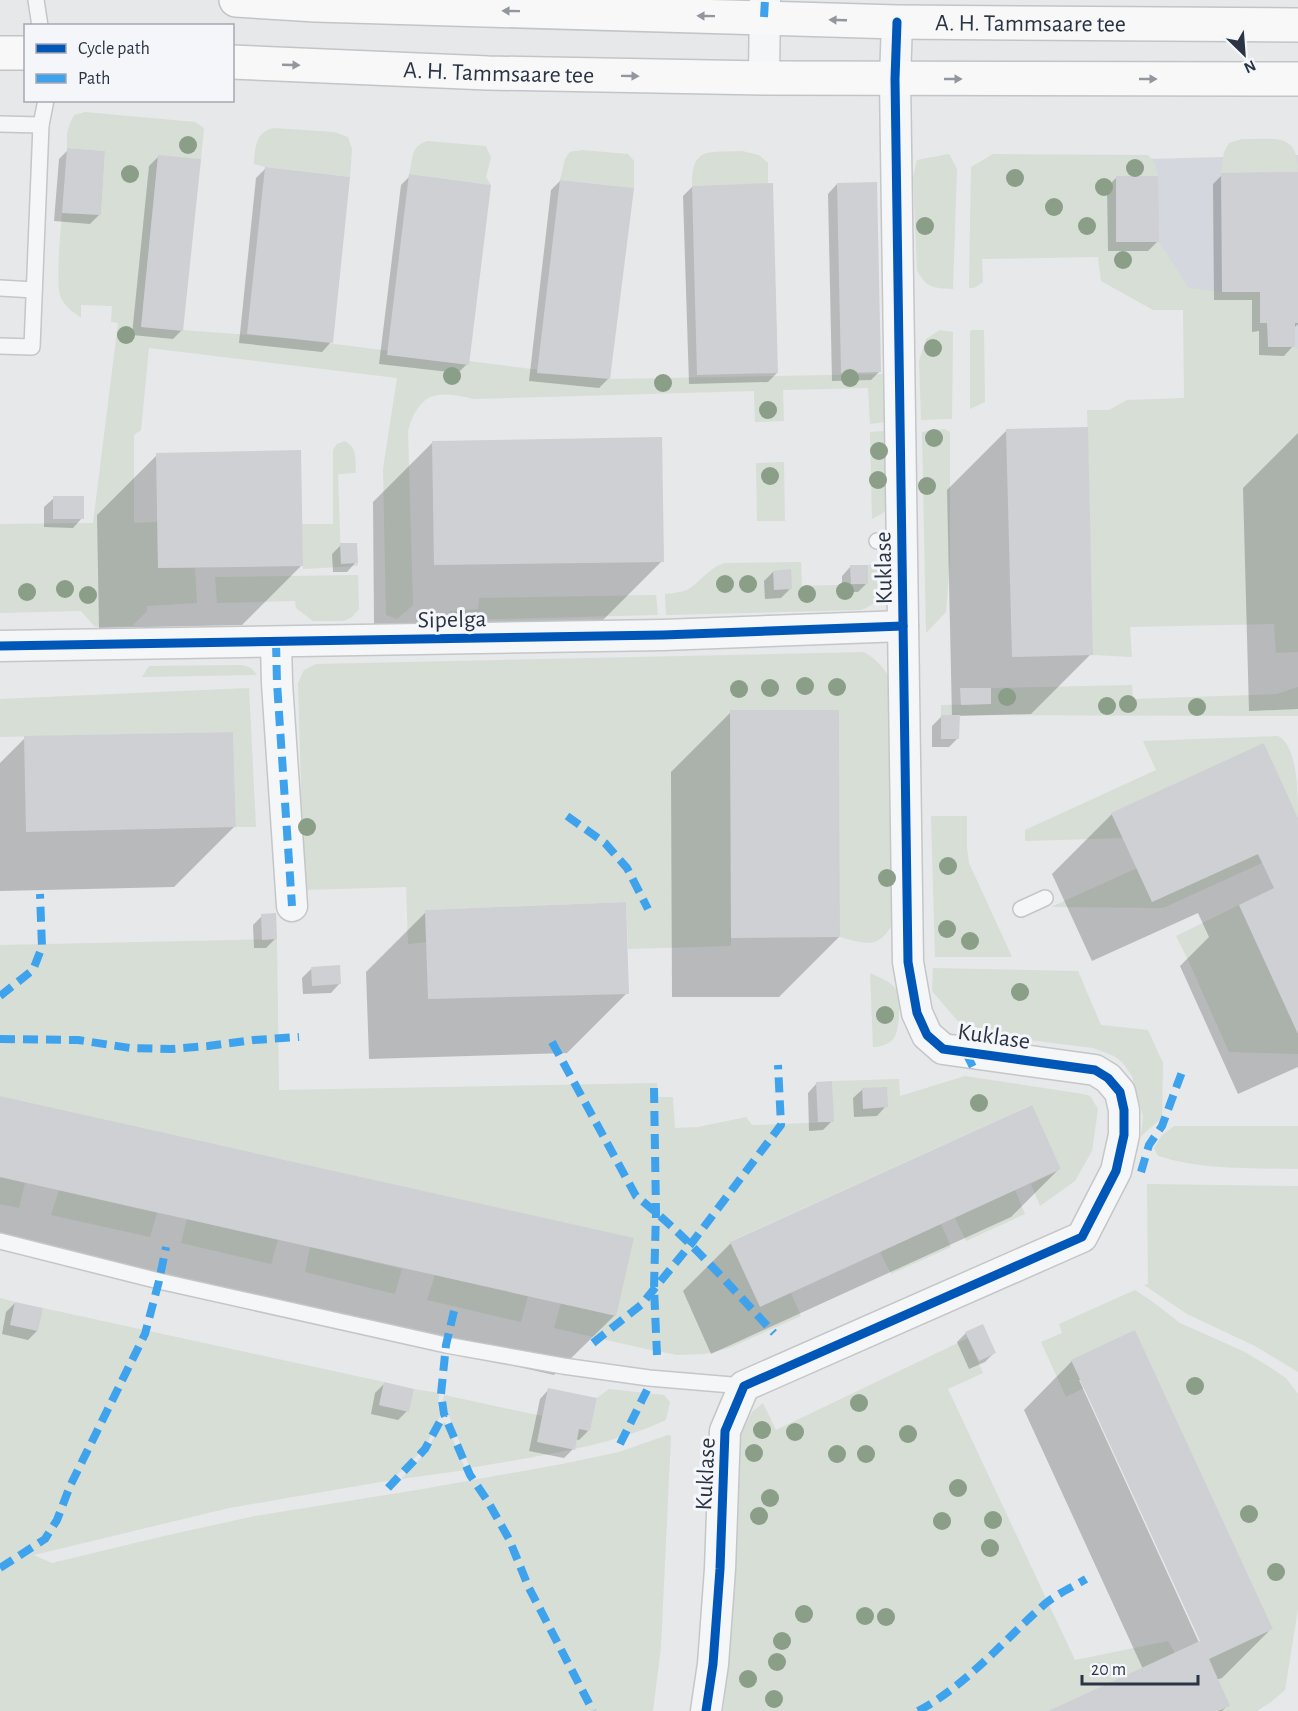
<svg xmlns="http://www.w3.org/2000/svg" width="1298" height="1711" font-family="'Alegreya Sans',sans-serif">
<rect width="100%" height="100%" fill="#e6e8ea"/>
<path fill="#d4d7dd" d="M1298,155V368L978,175L1106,160Z"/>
<g fill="#d6ded6">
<path d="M85,112L195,122L204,128L201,159L158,156L141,327L288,338L610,379L885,374L886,422L870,424L868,388L783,390L784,421L755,422L754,391L473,399C437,390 419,392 408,431L413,605L397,619L386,615L383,469L397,378L149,348L141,430L134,435V523L157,522L158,568H195L197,603L147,606V611L132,626L95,627L81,611L0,613V524L93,523L118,323L111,322L112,306L81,305V318C74,312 65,307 61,298C55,285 61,230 62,213L101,215L105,151L67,148V133L70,123L74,115Z"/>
<path d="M273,128L334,132L348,137L352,149L350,177L265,167L254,164C255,148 255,133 273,128Z"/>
<path d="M1242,139C1274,140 1298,131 1298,172L1221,173L1224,152L1229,143Z"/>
<path d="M427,141L486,146L491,158L486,177L491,185L409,174C414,158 409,148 427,141Z"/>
<path d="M582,150L628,154L634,161V188L560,180L565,159L570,152Z"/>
<path d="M742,151L759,155L768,163V184L692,186C692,145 709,153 742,151Z"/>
<path d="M949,154L957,169L953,289C934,288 926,288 917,270L913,177L917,160Z"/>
<path d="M993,154L1148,155L1155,163L1158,176H1116V242H1159L1189,288L1222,292H1260V323H1267L1268,347H1295L1298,349V652L1276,653L1274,624L1130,627L1132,657L1093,655L1087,410H1109L1127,400L1184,398L1183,310H1153L1101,281L1098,257L982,259L983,282L974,288H969L971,167Z"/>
<path d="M940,330L953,332L952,419L921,420L919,361L926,339Z"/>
<path d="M972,330H984L985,402L970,409V331Z"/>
<path d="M944,429L950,432V561L946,612L926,633L922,432Z"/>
<path d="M885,431L887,509L883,513L872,519L870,432Z"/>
<path d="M345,441C358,448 355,461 356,473L338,474L341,563H358V566L303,569L302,524H333V450L337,444Z"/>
<path d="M784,462L785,521H757L756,463Z"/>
<path d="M801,562L802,586L868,584V565L872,564C894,582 885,601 861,610L666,615L665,594C675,593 686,592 693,586C704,577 711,567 725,563Z"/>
<path d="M358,575L359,609L351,618L343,621H313L296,608L295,601L217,603L215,577Z"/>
<path d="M656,595L658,615L458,620L453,618L449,611L478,609L479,598Z"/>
<path d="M864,652C877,660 884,667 891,681L895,920C879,949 869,945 840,937L839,710H730L731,946L628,949L626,902L425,910L426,942L408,944L406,887L304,890L298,683L304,670L316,664Z"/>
<path d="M242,665L251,668L257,675L142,677L149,666Z"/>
<path d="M1132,685L1133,699L1277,694L1298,687V716L941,715V705L990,704L991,688Z"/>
<path d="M249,688L256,827H236L233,732L0,737V699Z"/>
<path d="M1278,736C1298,746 1298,795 1298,818L1264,743L1123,838L1025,841V830L1156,770L1143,741Z"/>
<path d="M931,816H967V848L969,863L1012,957H935Z"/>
<path d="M1258,854L1262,863L1163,908L1051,907L1137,868L1152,902Z"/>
<path d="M1239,905L1298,1034V1054L1229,1052L1188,960L1176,936Z"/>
<path d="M277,939L279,1090L657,1083L658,1097H673L675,1128L698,1127L746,1117L752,1125L833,1122L832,1081L899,1079L900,1096L965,1076L1083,1094L1090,1096L1098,1109L1092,1151L1075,1181L1040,1206L1031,1184L1061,1169L1031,1105L731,1241L791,1293L801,1316L729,1348L704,1354L677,1355L646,1349L554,1328L561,1303L633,1238L0,1096V945Z"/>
<path d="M933,968L1078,971L1101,1025L1148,1030L1163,1063L1162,1118L1141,1136L1143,1116L1132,1076L1122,1062L1114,1056L1093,1048L980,1034L962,1026L932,991Z"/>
<path d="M870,973C878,977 890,981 895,988C901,995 900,1030 894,1038C890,1044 880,1047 873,1047Z"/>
<path d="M1174,1126H1298V1169C1252,1168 1202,1170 1158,1156L1154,1148L1162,1135Z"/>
<path d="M0,1177L25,1183L19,1208L0,1204Z"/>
<path d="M1147,1184L1298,1186V1372L1255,1346L1187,1314L1144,1285L1148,1284Z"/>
<path d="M59,1190L157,1213L150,1237L51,1215Z"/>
<path d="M1015,1190L1025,1214L966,1241L955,1218Z"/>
<path d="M187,1219L278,1240L271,1264L181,1243Z"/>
<path d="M941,1224L951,1247L891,1274L880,1252Z"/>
<path d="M310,1247L402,1269L395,1294L305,1272Z"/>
<path d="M435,1275L528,1296L521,1322L427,1300Z"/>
<path d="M1135,1290L1153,1302L1180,1323L1243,1351L1268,1366L1286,1378L1298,1394V1609L1285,1690L1271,1702L1257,1711H1218L1229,1706L1209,1659L1273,1629L1135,1330L1084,1388L1066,1397L1041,1342L1062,1333L1059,1324Z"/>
<path d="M0,1298L15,1302L10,1325L38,1331L43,1308L384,1382L380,1406L409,1411L414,1389L439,1393L438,1405L440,1416L425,1448L392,1480L229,1508L34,1555L52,1563L164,1536L255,1516L423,1489L562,1464L619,1452L668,1435L671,1436L661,1647L653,1711H0Z"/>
<path d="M968,1338L983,1373L948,1389L1075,1660L1168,1641L1175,1653L1048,1711H723L730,1649L739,1437L752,1412L763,1403L776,1430Z"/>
<path d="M609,1389L664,1395L670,1402L666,1420C605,1448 536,1456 470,1468L443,1400L444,1395L542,1416L537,1442L575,1449L579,1429L590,1431L597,1398Z"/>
<path d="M445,1422L466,1470L401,1479L427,1451L440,1425Z"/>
</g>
<g fill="#0003" fill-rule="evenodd">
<path d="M68,150L99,215L90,224L54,221L59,159Z"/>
<path d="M158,157L182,330L173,339L132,335L149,166Z"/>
<path d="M265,169L331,342L322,352L239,343L256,178Z"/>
<path d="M1298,174V324L1293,329V346L1284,356L1259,355V331L1252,332V300H1214L1213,184L1222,175Z"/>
<path d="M410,176L467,364L458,373L379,364L401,185Z"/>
<path d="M1117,177L1157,242L1148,251H1108L1107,187Z"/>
<path d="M560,181L608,379L599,388L529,381L551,190Z"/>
<path d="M837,184L880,371L871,380L832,381L828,194Z"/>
<path d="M692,187L777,373L768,382L689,384L683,196Z"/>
<path d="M1007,430L1091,654L1031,714L958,716V738L949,747H932V726L941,717H952L947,490Z"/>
<path d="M1298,433V709L1249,711L1243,488Z"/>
<path d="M433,442L662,561L602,621L374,624L373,502Z"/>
<path d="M157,455L302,565L242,625L99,628L97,515Z"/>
<path d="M54,498L82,518L73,528L44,527V507Z"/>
<path d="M341,545L356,562L347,572H333L332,554Z"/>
<path d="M851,566L867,583L858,592H842V576Z"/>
<path d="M773,572L790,589L781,598L765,599L764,581Z"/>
<path d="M731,712L839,937L779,997H672L671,772Z"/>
<path d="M25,738L234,827L174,887L0,891V763Z"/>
<path d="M1112,814L1298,821V1067L1238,1094L1180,966L1209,937L1198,913L1092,961L1052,874Z"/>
<path d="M426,912L627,993L567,1053L369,1059L366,972Z"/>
<path d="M262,916L275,939L266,948H254L253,925Z"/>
<path d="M311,969L340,983L331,993L303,994L302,978Z"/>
<path d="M817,1083L832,1121L823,1130L809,1131L808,1093Z"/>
<path d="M863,1089L886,1106L877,1116L854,1117L853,1098Z"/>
<path d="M0,1098L615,1315L554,1375L0,1250Z"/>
<path d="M1059,1169L1011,1217L711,1354L683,1291L731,1243Z"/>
<path d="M15,1303L37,1331L28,1340L2,1334L6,1312Z"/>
<path d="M966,1333L994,1353L985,1362L969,1369L957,1342Z"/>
<path d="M1072,1361L1271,1629L1222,1678L1216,1680L1228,1705L1222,1711H1052L1143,1669L1024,1410ZM1079,1380H1082L1205,1647L1202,1649Z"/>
<path d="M384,1384L407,1411L398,1420L371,1414L375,1393Z"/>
<path d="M549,1389L588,1431L579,1440L575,1439L573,1449L564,1458L529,1451L540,1399Z"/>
</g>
<g fill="#ced0d3">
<path d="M67,148L105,151L101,215L62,213Z"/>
<path d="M158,155L201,159L183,331L141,327Z"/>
<path d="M265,167L350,177L333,343L247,334Z"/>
<path d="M1298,172V323H1295V347H1268L1267,323H1260V292H1222L1221,173Z"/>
<path d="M409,174L491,185L469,365L387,355Z"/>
<path d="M1116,176H1158L1159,242H1116Z"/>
<path d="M560,180L634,188L610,379L537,373Z"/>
<path d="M877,182L881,372L841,373L837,183Z"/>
<path d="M773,183L778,373L697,375L692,186Z"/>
<path d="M1088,427L1093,655L1012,657L1006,429Z"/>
<path d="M662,437L664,562L434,565L432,441Z"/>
<path d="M301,450L303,566L158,568L156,453Z"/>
<rect x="53" y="496" width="31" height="23"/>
<path d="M340,543H357L358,563L341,564Z"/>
<path d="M850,565H868V584H851Z"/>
<path d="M791,569L792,589L774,590L773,571Z"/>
<path d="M960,688H991V704L961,705Z"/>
<path d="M730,710H839L840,937L731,938Z"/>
<path d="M941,715H960L959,739H941Z"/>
<path d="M233,732L236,827L26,832L24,736Z"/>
<path d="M1264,743L1298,818V1034L1239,905L1274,888L1258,854L1152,902L1111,813Z"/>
<path d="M626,902L629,994L428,999L425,910Z"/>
<path d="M276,913L277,939L262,940L261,914Z"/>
<path d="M340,965L341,984L312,986L311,967Z"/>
<path d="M832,1081L834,1122H818L816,1082Z"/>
<path d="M887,1087L888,1107L863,1109L862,1088Z"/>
<path d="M0,1096L634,1238L616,1316L0,1177Z"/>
<path d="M1032,1105L1061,1169L760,1307L730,1242Z"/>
<path d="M15,1302L43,1308L38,1331L10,1325Z"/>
<path d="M983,1324L996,1353L979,1361L965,1332Z"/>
<path d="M1135,1330L1273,1629L1209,1659L1230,1706L1218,1711H1048L1200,1641L1071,1360Z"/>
<path d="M384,1382L414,1389L409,1412L379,1405Z"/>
<path d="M548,1388L597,1398L590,1431L579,1429L575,1450L537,1442Z"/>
</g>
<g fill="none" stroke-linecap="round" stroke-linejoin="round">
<defs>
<g id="service">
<path d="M36,0L40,26"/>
<path d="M0,124L41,125"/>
<path d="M0,288L34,290"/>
<path d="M0,346L32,347L41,125L46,100"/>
<path d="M877,541L902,539"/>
<path d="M1021,909L1045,898"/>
<path d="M0,1241L159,1281L446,1345L563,1366L649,1378L744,1386"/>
</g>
<g id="minor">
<path d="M764,78L765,0"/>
<path d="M276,642L277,683L292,906"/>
<path d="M0,646L663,635L903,626"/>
<path d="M706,1711L713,1664L720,1569L725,1431L744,1386L1082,1237L1116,1171L1124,1135V1110L1120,1092L1108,1078L1095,1070L943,1049L927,1035L917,1013L908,962L895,79L897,22"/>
</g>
<g id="primary">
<path id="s1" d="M236,0L316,5L897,22L1298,25"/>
<path d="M0,53H26"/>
<path id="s2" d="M232,62L488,73L764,78L1298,79"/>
</g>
</defs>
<use href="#service" stroke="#c4c6c8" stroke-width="18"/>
<use href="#minor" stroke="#c4c6c8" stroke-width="33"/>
<use href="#primary" stroke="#c2c5c8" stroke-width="36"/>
<use href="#service" stroke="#f5f6f7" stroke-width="15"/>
<use href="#minor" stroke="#f5f6f7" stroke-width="30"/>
<use href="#primary" stroke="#f8f8f8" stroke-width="33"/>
<g stroke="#3ea3ec" stroke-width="8" stroke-dasharray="15 8" stroke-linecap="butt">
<path d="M764,17L765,0"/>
<path d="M276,642L277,683L292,906"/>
<path d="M567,816L605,843L627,868L648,909"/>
<path d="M0,996L33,970L42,947L40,894"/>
<path d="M0,1039L78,1040L130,1048L171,1049L208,1046L254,1040L299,1037"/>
<path d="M552,1042L636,1196C687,1236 730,1286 774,1333"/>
<path d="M966,1053L976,1073"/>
<path d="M654,1088L656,1212L654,1288L657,1355"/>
<path d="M1141,1172L1149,1145L1162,1126L1182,1072"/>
<path d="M454,1311L446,1345L441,1394L444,1414L470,1475L487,1500L509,1539L529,1588L593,1711"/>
<path d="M593,1343L641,1305L691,1244L781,1125L778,1065"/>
<path d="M620,1444L647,1390"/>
<path d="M388,1488L425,1449L444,1414"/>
<path d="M0,1568L45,1539L57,1520L70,1486L145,1334L159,1281L166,1247"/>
<path d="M918,1711C966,1686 1005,1639 1046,1603C1057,1594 1073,1587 1086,1579"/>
</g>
<defs>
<g id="cycleway">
<path d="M0,646L663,635L903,626"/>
<path d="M706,1711L713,1664L720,1569L725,1431L744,1386L1082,1237L1116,1171L1124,1135V1110L1120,1092L1108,1078L1095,1070L943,1049L927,1035L917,1013L908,962L895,79L897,22"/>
</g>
</defs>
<use href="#cycleway" stroke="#f4f6f9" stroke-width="13"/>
<use href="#cycleway" stroke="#0057b8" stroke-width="9"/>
</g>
<g fill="#8a9e88">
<circle cx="188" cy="145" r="9"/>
<circle cx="1135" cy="168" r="9"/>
<circle cx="130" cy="174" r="9"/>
<circle cx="1015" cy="178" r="9"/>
<circle cx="1104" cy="187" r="9"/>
<circle cx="1054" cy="207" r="9"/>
<circle cx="925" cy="226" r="9"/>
<circle cx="1087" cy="226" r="9"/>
<circle cx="1123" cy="260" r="9"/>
<circle cx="126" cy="335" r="9"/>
<circle cx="933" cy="348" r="9"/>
<circle cx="452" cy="376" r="9"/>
<circle cx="850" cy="378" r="9"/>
<circle cx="663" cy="383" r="9"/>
<circle cx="768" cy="410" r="9"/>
<circle cx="934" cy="438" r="9"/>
<circle cx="879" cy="451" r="9"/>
<circle cx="770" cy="476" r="9"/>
<circle cx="878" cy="480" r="9"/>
<circle cx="927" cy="486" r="9"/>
<circle cx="725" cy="584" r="9"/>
<circle cx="748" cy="584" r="9"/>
<circle cx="65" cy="589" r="9"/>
<circle cx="845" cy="591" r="9"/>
<circle cx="27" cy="592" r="9"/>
<circle cx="807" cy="594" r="9"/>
<circle cx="88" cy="595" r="9"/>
<circle cx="805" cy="686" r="9"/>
<circle cx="837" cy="687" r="9"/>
<circle cx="770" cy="688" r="9"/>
<circle cx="739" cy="689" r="9"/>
<circle cx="1007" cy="697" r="9"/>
<circle cx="1128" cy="704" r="9"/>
<circle cx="1107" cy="706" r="9"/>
<circle cx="1197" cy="707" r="9"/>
<circle cx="307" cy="827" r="9"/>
<circle cx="948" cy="866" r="9"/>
<circle cx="887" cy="878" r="9"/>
<circle cx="947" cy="929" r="9"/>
<circle cx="970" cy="941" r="9"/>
<circle cx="1020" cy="992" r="9"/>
<circle cx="885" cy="1015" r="9"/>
<circle cx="979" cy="1103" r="9"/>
<circle cx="1195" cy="1386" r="9"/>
<circle cx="859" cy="1403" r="9"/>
<circle cx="762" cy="1430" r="9"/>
<circle cx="795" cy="1432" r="9"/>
<circle cx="908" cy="1434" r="9"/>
<circle cx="754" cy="1453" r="9"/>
<circle cx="837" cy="1454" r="9"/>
<circle cx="866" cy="1454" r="9"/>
<circle cx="958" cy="1488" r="9"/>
<circle cx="770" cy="1498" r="9"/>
<circle cx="1249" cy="1514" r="9"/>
<circle cx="759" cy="1516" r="9"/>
<circle cx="993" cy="1520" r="9"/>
<circle cx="942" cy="1521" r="9"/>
<circle cx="990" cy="1548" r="9"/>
<circle cx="1276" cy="1572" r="9"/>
<circle cx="804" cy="1614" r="9"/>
<circle cx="865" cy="1616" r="9"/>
<circle cx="886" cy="1617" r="9"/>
<circle cx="782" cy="1641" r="9"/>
<circle cx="777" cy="1662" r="9"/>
<circle cx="748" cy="1679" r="9"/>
<circle cx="774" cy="1699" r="9"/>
</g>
<defs><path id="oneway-solid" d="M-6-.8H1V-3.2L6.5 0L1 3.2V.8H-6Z" transform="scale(1.5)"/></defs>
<g fill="#92969e">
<use href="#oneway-solid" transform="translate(511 11) rotate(-179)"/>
<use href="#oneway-solid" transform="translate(706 16) rotate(-179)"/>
<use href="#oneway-solid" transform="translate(838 20) rotate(-178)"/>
<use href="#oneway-solid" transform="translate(291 65) rotate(2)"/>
<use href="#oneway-solid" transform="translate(630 76) rotate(1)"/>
<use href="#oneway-solid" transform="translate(953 79)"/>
<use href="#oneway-solid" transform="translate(1148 79)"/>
</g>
<g text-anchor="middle" stroke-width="6" stroke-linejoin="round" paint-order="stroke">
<g font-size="24" fill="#2b3445" stroke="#f4f6f9">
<text dy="8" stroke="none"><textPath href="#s1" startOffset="795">A. H. Tammsaare tee</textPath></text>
<text dy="8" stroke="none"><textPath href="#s2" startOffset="267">A. H. Tammsaare tee</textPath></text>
<text transform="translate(883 568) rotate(-91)" y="8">Kuklase</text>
<text transform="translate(452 619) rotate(-1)" y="8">Sipelga</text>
<text transform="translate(994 1036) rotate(8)" y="8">Kuklase</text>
<text transform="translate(705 1474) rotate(-87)" y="8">Kuklase</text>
</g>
</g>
<rect x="24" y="24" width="210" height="78" fill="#f4f6f9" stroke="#a4a8b1" stroke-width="1.5"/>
<rect x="36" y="44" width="30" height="9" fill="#0057b8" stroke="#a4a8b1" stroke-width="1.5"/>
<text x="78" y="54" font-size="18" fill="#2b3445">Cycle path</text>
<rect x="36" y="74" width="30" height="9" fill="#3ea3ec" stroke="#a4a8b1" stroke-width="1.5"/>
<text x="78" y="84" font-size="18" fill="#2b3445">Path</text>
<g transform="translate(1244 54) rotate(155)" stroke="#f4f6f9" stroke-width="4.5" paint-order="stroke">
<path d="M0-4.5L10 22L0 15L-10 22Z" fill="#2b3445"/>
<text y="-9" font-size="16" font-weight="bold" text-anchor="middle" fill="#2b3445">N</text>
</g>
<path d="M1082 1675v9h116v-9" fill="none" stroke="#2b3445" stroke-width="3"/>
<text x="1091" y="1675" font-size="18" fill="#2b3445" stroke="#f4f6f9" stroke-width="4.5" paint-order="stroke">20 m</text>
</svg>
